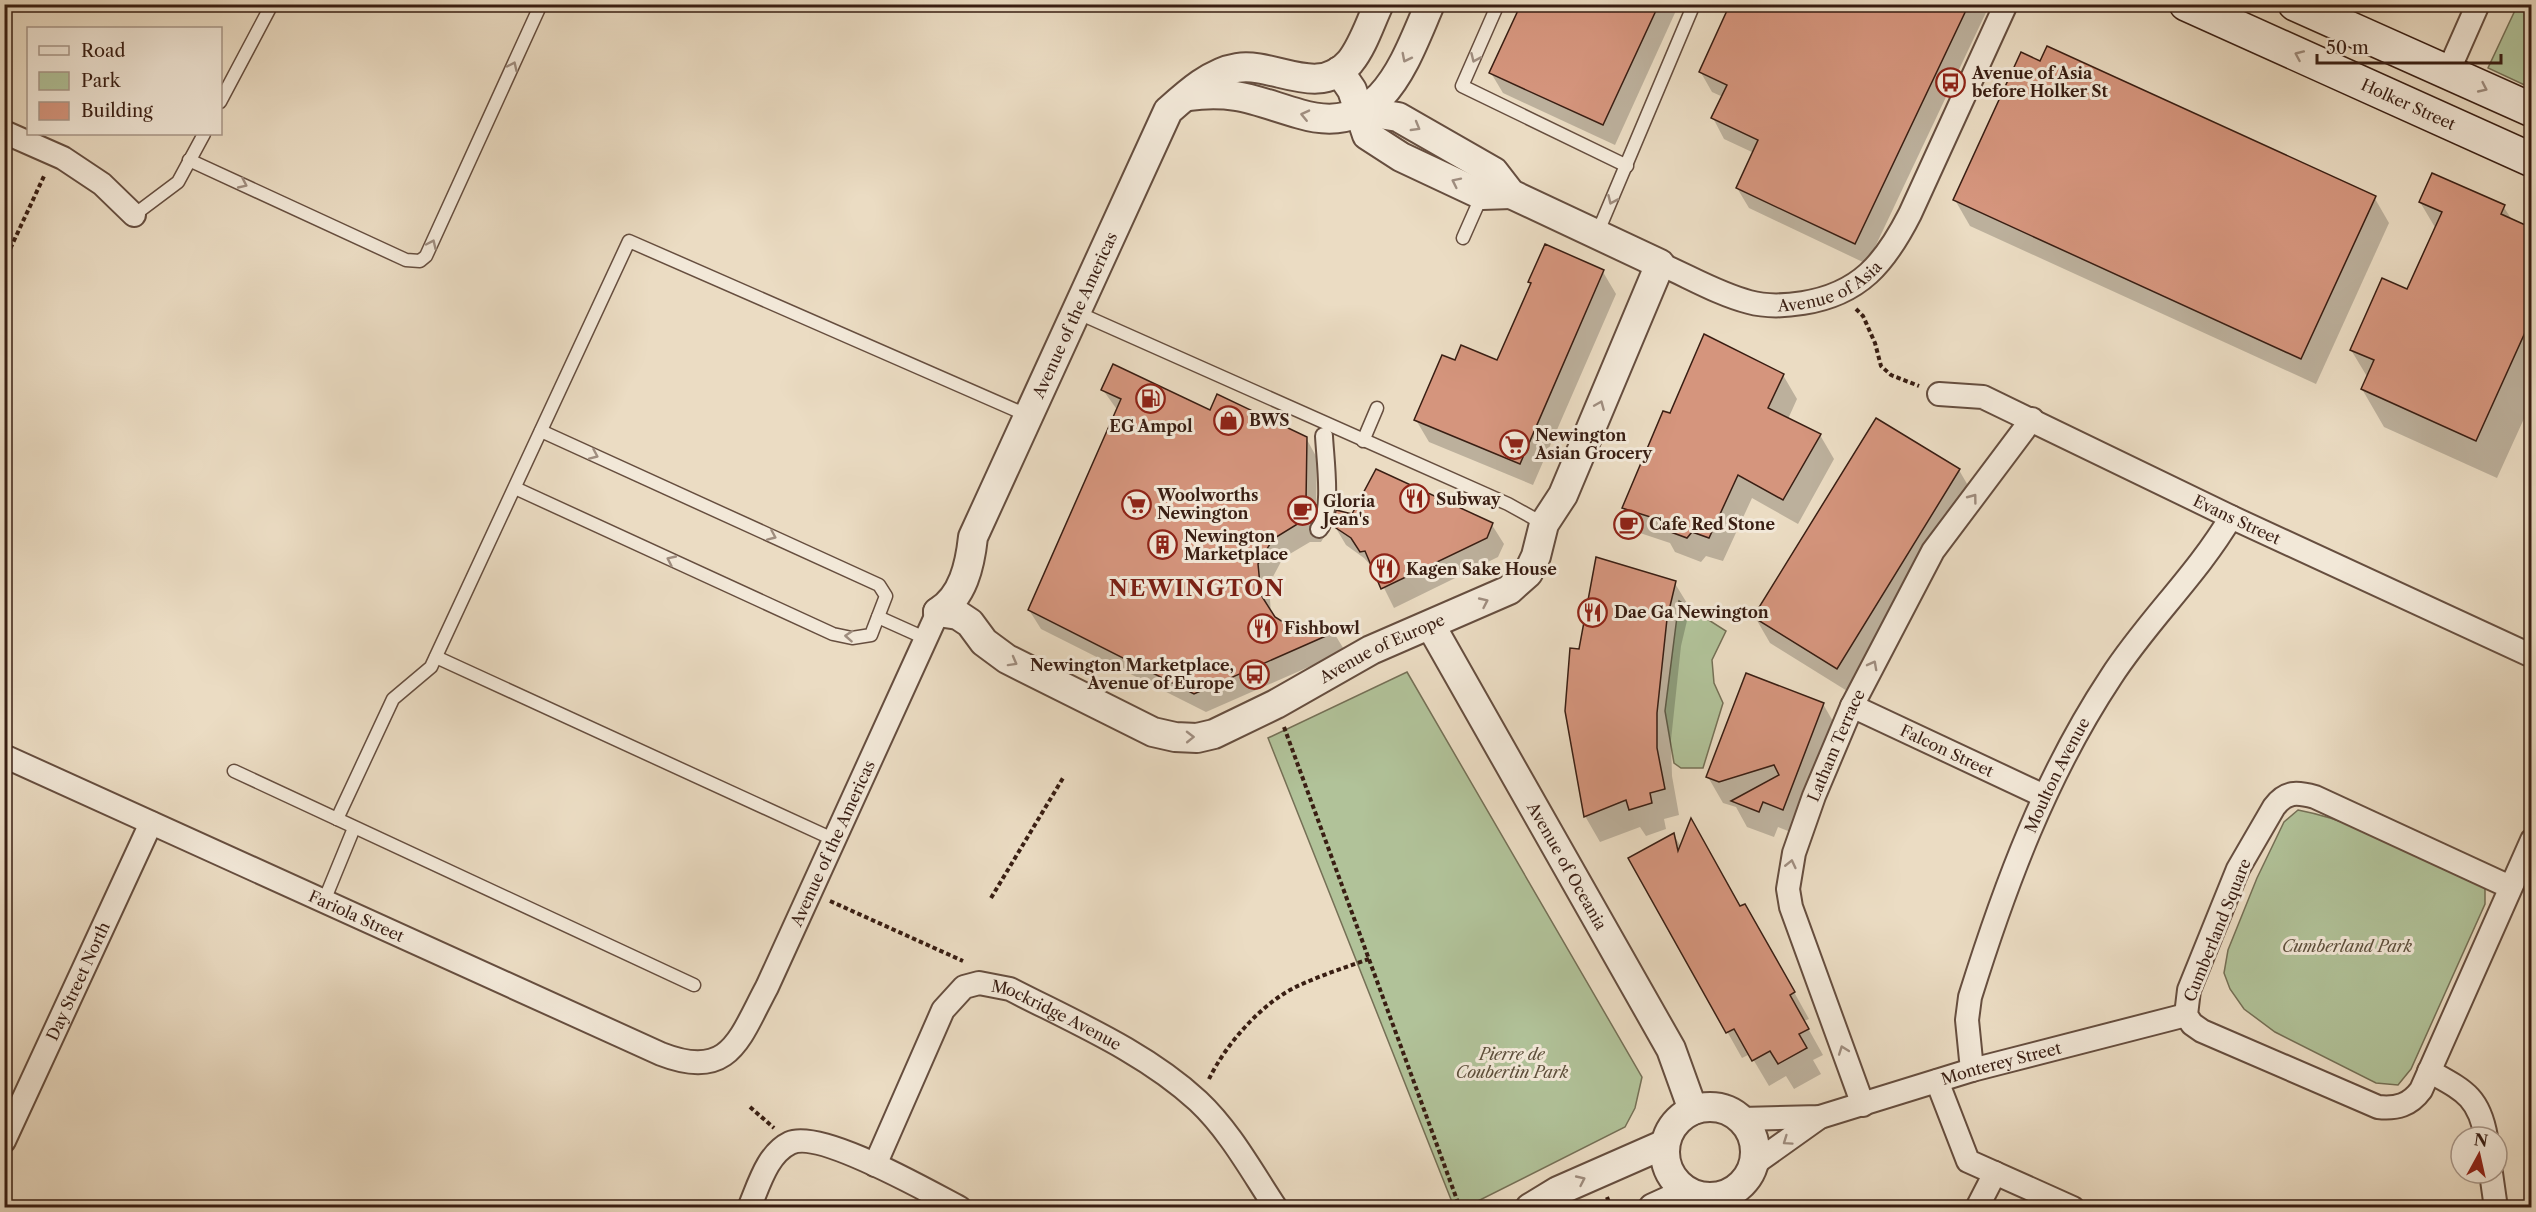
<svg xmlns="http://www.w3.org/2000/svg" width="2536" height="1212" font-family="'Libre Caslon Text',serif">
<rect width="100%" height="100%" fill="#ebdcc3"/>
<filter id="stains"><feTurbulence type="fractalNoise" baseFrequency=".00333" numOctaves="4"/><feColorMatrix values="0 0 0 0 .2 0 0 0 0 .09 0 0 0 0 .02 0 0 0 .5 -.17"/></filter>
<radialGradient id="worn" r=".72"><stop offset=".6" stop-color="#630" stop-opacity="0"/><stop offset="1" stop-color="#630" stop-opacity=".3"/></radialGradient>
<g fill="#b1c299" stroke="#757056" stroke-width="1.5">
<path d="M2518,4L2531,5V88L2488,68Z"/>
<path d="M1679,601L1726,631L1712,660L1714,683L1723,703L1703,768H1681L1674,763L1665,711Z"/>
<path d="M1407,672L1642,1077L1635,1108L1625,1127L1466,1207H1454L1268,738Z"/>
<path d="M2298,810C2357,821 2423,857 2479,881L2485,889V904L2411,1069L2398,1085L2376,1083L2275,1032L2244,1009L2230,989L2224,973L2228,950L2257,878L2284,822Z"/>
</g>
<g fill="#0003">
<path d="M1522,4H1679L1615,145L1503,93L1491,73Z"/>
<path d="M1732,4H1990L1867,264L1749,208L1737,188L1754,153L1724,139L1713,118L1723,97L1712,92L1700,71Z"/>
<path d="M2374,197L2389,223L2316,384L1970,226L1955,200Z"/>
<path d="M2420,202L2503,206L2512,220L2532,229V401L2497,478L2384,427L2362,389L2368,378L2351,350L2408,291L2436,229Z"/>
<path d="M1603,272L1616,294L1533,485L1429,442L1416,420L1456,362H1498L1532,285L1530,281Z"/>
<path d="M1783,375L1797,399L1788,419L1820,435L1834,459L1798,524L1752,498L1723,561L1706,556L1701,562L1675,552L1670,543L1637,532L1623,508L1671,414Z"/>
<path d="M1103,390L1210,412L1306,438L1317,458L1316,508L1326,525L1324,537L1321,542H1310L1283,558L1269,584L1271,614L1293,631L1334,633L1345,651L1206,712L1041,629L1029,610L1118,411Z"/>
<path d="M1959,470L1974,496L1852,694L1770,643L1755,617Z"/>
<path d="M1376,471L1492,525L1504,544L1498,557L1394,608L1375,570L1364,558L1346,545L1334,525L1353,516Z"/>
<path d="M1674,582L1690,608L1681,646L1671,740L1672,776L1679,815L1664,819L1666,829L1646,836L1640,827L1600,842L1585,816L1580,650Z"/>
<path d="M1823,704L1838,730L1798,835L1778,827L1774,837L1747,827L1736,807L1723,803L1708,777Z"/>
<path d="M1674,835L1681,847L1760,931L1809,1019L1804,1021L1823,1055L1813,1060L1821,1074L1794,1089L1786,1076L1769,1086L1750,1054L1742,1058L1630,859Z"/>
</g>
<g fill="#d5957d" stroke="#391e13" stroke-width="1.5">
<path d="M1521,4H1659L1603,125L1489,73Z"/>
<path d="M1730,4H1969L1855,244L1736,188L1758,140L1711,118L1727,85L1699,72Z"/>
<path d="M2047,46L2376,196L2301,359L1953,200L2021,52L2040,61Z"/>
<path d="M2432,173L2505,205L2501,214L2532,228V317L2476,441L2361,389L2374,360L2350,350L2382,278L2407,289L2442,212L2419,202Z"/>
<path d="M1545,244L1604,270L1520,464L1414,420L1442,355L1455,360L1461,345L1497,360L1531,283L1528,282Z"/>
<path d="M1704,334L1784,374L1768,408L1821,434L1783,500L1738,475L1709,538L1692,532L1687,538L1660,528L1663,521L1622,508L1663,411L1670,413Z"/>
<path d="M1113,364L1210,410L1217,394L1307,437L1306,502L1316,505L1313,517L1310,523H1299L1273,539L1258,564L1261,595L1275,617L1294,629L1335,632L1194,694L1028,610L1121,399L1101,390Z"/>
<path d="M1876,418L1960,469L1837,669L1753,617Z"/>
<path d="M1376,469L1493,523L1487,538L1381,589L1365,551L1360,552L1351,538L1333,526L1336,510L1352,514Z"/>
<path d="M1596,557L1676,581L1667,619L1657,713V748L1665,789L1650,793L1652,803L1629,810L1626,800L1584,817L1565,711L1570,648L1579,649Z"/>
<path d="M1746,673L1824,703L1783,810L1763,802L1759,812L1731,801L1779,775L1774,765L1719,782L1706,777Z"/>
<path d="M1691,818L1740,906L1745,904L1795,992L1790,995L1809,1029L1799,1034L1807,1048L1778,1064L1770,1051L1752,1061L1734,1029L1726,1033L1628,858L1674,833L1678,851Z"/>
</g>
<g fill="none" stroke-linecap="round" stroke-linejoin="round">
<defs>
<g id="service">
<path d="M1498,4L1462,86L1627,166"/>
<path d="M220,102L272,4"/>
<path d="M189,160L406,260L420,261L426,256L541,4"/>
<path d="M134,215L178,182L204,134"/>
<path d="M1597,234L1694,4"/>
<path d="M1463,238L1482,195"/>
<path d="M1076,312L1508,504L1544,524"/>
<path d="M1363,441L1377,408"/>
<path d="M515,488L833,634L852,638L871,635L886,596L879,585L541,431"/>
<path d="M878,617L927,639"/>
<path d="M436,657L835,840"/>
<path d="M234,771L694,985"/>
<path d="M337,819L393,699L431,667L629,241L1029,416"/>
<path d="M324,901L354,828"/>
</g>
<path id="pedestrian" d="M1319,529C1333,513 1325,458 1324,436"/>
<g id="minor">
<path d="M2448,72L2478,4"/>
<path d="M4,132L63,158L102,184L134,215"/>
<path id="s1" d="M1660,264C1688,276 1718,294 1749,302C1767,307 1785,306 1803,303C1860,294 1885,263 1910,214L2006,4"/>
<path id="s2" d="M1939,394L1983,397L2231,517L2532,656"/>
<path id="s3" d="M1852,706L2044,796"/>
<path id="s4" d="M4,756L661,1054C730,1081 739,1039 767,987L938,612"/>
<path d="M2510,887L2315,797C2297,792 2286,791 2274,807L2238,869L2189,990L2186,1015L2192,1024L2202,1031L2378,1107C2397,1109 2410,1105 2421,1090L2532,840"/>
<path id="s5" d="M1972,1070L1967,1020L1970,997C2005,885 2046,775 2111,677C2147,621 2197,575 2231,517"/>
<path d="M2429,1071C2463,1090 2479,1096 2486,1137"/>
<path d="M1937,1081L1968,1161L2073,1208"/>
<path id="s6" d="M1863,1105L1791,907L1788,889L1794,853L1814,796L1852,706L1933,551L2032,419"/>
<path id="s7" d="M1741,1119L1820,1117L1972,1070L2186,1015"/>
<path id="s8" d="M4,1141L151,823"/>
<path d="M1754,1164L1820,1117"/>
<path id="s9" d="M875,1165L943,1010L964,987L979,983L1010,989C1074,1022 1145,1052 1198,1101C1230,1131 1252,1172 1276,1208"/>
<path d="M2491,1173L2496,1208"/>
<path d="M749,1208C759,1185 767,1154 790,1143C820,1129 929,1192 960,1208"/>
<path d="M1977,1208L1995,1173"/>
</g>
<g id="tertiary">
<path d="M1339,71L1352,90L1367,135L1401,157L1482,195L1511,194"/>
<path d="M1188,96C1237,90 1255,101 1300,114C1381,138 1404,64 1430,4"/>
<path id="s10" d="M938,612L958,615L970,623L984,642L1007,659L1153,732L1175,737L1197,738L1214,734L1276,704L1371,650L1509,590L1528,573L1536,556L1544,524L1563,495L1660,264L1511,194L1494,172L1398,117L1361,111"/>
<path id="s11" d="M938,612C963,597 970,565 973,537L1168,111C1187,94 1211,72 1237,68C1275,62 1318,99 1350,62C1363,46 1370,23 1379,4"/>
<path id="s12" d="M1431,626L1671,1049L1693,1110"/>
<circle cx="1710" cy="1152" r="45"/>
<path d="M1530,1208L1558,1191L1665,1144"/>
<path d="M1653,1208L1688,1192"/>
</g>
<g id="secondary">
<path id="s13" d="M2186,4L2532,160"/>
<path d="M2295,4L2532,110"/>
</g>
</defs>
<use href="#service" stroke="#664e3f" stroke-width="15"/>
<use href="#pedestrian" stroke="#664e3f" stroke-width="20"/>
<use href="#minor" stroke="#664e3f" stroke-width="26"/>
<use href="#tertiary" stroke="#664e3f" stroke-width="32"/>
<use href="#secondary" stroke="#391e13" stroke-width="36"/>
<g stroke="#391e13" stroke-width="4" stroke-dasharray="4.5 3" stroke-linecap="butt">
<path d="M4,262L45,174"/>
<path d="M1856,309L1863,316L1875,343L1881,366L1891,375L1919,386"/>
<path d="M1284,727L1460,1208"/>
<path d="M991,898L1063,778"/>
<path d="M830,901L963,961"/>
<path d="M1209,1079C1226,1044 1263,1001 1300,985C1322,975 1346,967 1369,959"/>
<path d="M750,1107L774,1128"/>
<path d="M1607,1197L1611,1208"/>
</g>
<use href="#service" stroke="#f2e8d8" stroke-width="12"/>
<use href="#pedestrian" stroke="#f2e8d8" stroke-width="16"/>
<use href="#minor" stroke="#f2e8d8" stroke-width="22"/>
<use href="#tertiary" stroke="#f2e8d8" stroke-width="28"/>
<use href="#secondary" stroke="#f2e8d8" stroke-width="33"/>
</g>
<defs><path id="oneway-chevron" d="M-2-3.5L2.5 0L-2 3.5" fill="none" stroke-width="1.6" stroke-linecap="round" stroke-linejoin="round" transform="scale(1.5)"/></defs>
<g stroke="#9f8d7f">
<use href="#oneway-chevron" transform="translate(2299 55) rotate(-156)"/>
<use href="#oneway-chevron" transform="translate(1406 58) rotate(117)"/>
<use href="#oneway-chevron" transform="translate(1475 58) rotate(114)"/>
<use href="#oneway-chevron" transform="translate(513 66) rotate(-65)"/>
<use href="#oneway-chevron" transform="translate(2483 88) rotate(25)"/>
<use href="#oneway-chevron" transform="translate(1305 115) rotate(-167)"/>
<use href="#oneway-chevron" transform="translate(1416 127) rotate(30)"/>
<use href="#oneway-chevron" transform="translate(1456 182) rotate(-154)"/>
<use href="#oneway-chevron" transform="translate(243 184) rotate(25)"/>
<use href="#oneway-chevron" transform="translate(1612 200) rotate(114)"/>
<use href="#oneway-chevron" transform="translate(432 244) rotate(-65)"/>
<use href="#oneway-chevron" transform="translate(1600 405) rotate(-67)"/>
<use href="#oneway-chevron" transform="translate(594 455) rotate(24)"/>
<use href="#oneway-chevron" transform="translate(1973 498) rotate(-53)"/>
<use href="#oneway-chevron" transform="translate(772 536) rotate(24)"/>
<use href="#oneway-chevron" transform="translate(671 560) rotate(-155)"/>
<use href="#oneway-chevron" transform="translate(1484 602) rotate(-25)"/>
<use href="#oneway-chevron" transform="translate(849 636) rotate(-176)"/>
<use href="#oneway-chevron" transform="translate(1013 662) rotate(29)"/>
<use href="#oneway-chevron" transform="translate(1873 665) rotate(-62)"/>
<use href="#oneway-chevron" transform="translate(1190 737) rotate(-1)"/>
<use href="#oneway-chevron" transform="translate(1791 864) rotate(-77)"/>
<use href="#oneway-chevron" transform="translate(1843 1050) rotate(-110)"/>
<use href="#oneway-chevron" transform="translate(1787 1141) rotate(145)"/>
<use href="#oneway-chevron" transform="translate(1581 1180) rotate(-25)"/>
</g>
<defs>
<symbol id="bus-ring" viewBox="-11 -11 22 22"><circle r="9.5" fill="#f2e8d8" stroke="#8f2418" stroke-width="1.5"/><path d="M-5-6H5V4H4V6H2V4H-2V6H-4V4H-5ZM-3.5-4V0h7V-4ZM-3.5 1.2v1.5H-2V1.2ZM2 1.2v1.5H3.5V1.2Z" fill="#8f2418"/></symbol>
<symbol id="fuel-ring" viewBox="-11 -11 22 22"><circle r="9.5" fill="#f2e8d8" stroke="#8f2418" stroke-width="1.5"/><path d="M-5.5-6h7V0h2V4h1.3V-2.5L3-4.5l.8-.8L6-3V5H2.5V1h-1V6h-7ZM-4.2-4.7v3.2H.2V-4.7Z" fill="#8f2418"/></symbol>
<symbol id="shop-ring" viewBox="-11 -11 22 22"><circle r="9.5" fill="#f2e8d8" stroke="#8f2418" stroke-width="1.5"/><path d="M-5-2.5h2.3a2.7 3.5 0 0 1 5.4 0H5L5.5 6h-11ZM-1.5-2.5h3a1.5 2.3 0 0 0-3 0Z" fill="#8f2418"/></symbol>
<symbol id="supermarket-ring" viewBox="-11 -11 22 22"><circle r="9.5" fill="#f2e8d8" stroke="#8f2418" stroke-width="1.5"/><path d="M-6-5.5h2.5l.6 2H6L4.5 2H-2.5L-4.4-4H-6ZM-1.5 3.2a1.3 1.3 0 1 0 .1 0ZM3 3.2a1.3 1.3 0 1 0 .1 0Z" fill="#8f2418"/></symbol>
<symbol id="restaurant-ring" viewBox="-11 -11 22 22"><circle r="9.5" fill="#f2e8d8" stroke="#8f2418" stroke-width="1.5"/><path d="M-5-6h1v4h1v-4h1v4h1v-4h1v5L-1.5 .5V6h-2V.5L-5-1ZM5-6V6H3V1.5H1.5Q1.5-4 5-6Z" fill="#8f2418"/></symbol>
<symbol id="cafe-ring" viewBox="-11 -11 22 22"><circle r="9.5" fill="#f2e8d8" stroke="#8f2418" stroke-width="1.5"/><path d="M-5.5-4.5H6V0H3Q3 3.5 0 3.5H-2.5Q-5.5 3.5-5.5 0ZM3-3.2v2h1.7v-2ZM-6 4.5H4V6H-6Z" fill="#8f2418"/></symbol>
<symbol id="building-ring" viewBox="-11 -11 22 22"><circle r="9.5" fill="#f2e8d8" stroke="#8f2418" stroke-width="1.5"/><path d="M-4-6H4V6H1V3H-1V6H-4ZM-2.5-4.3h1.7v1.8h-1.7ZM.8-4.3h1.7v1.8H.8ZM-2.5-1h1.7V.8h-1.7ZM.8-1h1.7V.8H.8Z" fill="#8f2418"/></symbol>
</defs>
<g fill-rule="evenodd">
<use href="#bus-ring" x="1934" y="66" width="33" height="33"/>
<use href="#fuel-ring" x="1134" y="382" width="33" height="33"/>
<use href="#shop-ring" x="1212" y="404" width="33" height="33"/>
<use href="#supermarket-ring" x="1498" y="428" width="33" height="33"/>
<use href="#restaurant-ring" x="1398" y="482" width="33" height="33"/>
<use href="#supermarket-ring" x="1120" y="488" width="33" height="33"/>
<use href="#cafe-ring" x="1286" y="494" width="33" height="33"/>
<use href="#cafe-ring" x="1612" y="508" width="33" height="33"/>
<use href="#building-ring" x="1146" y="528" width="33" height="33"/>
<use href="#restaurant-ring" x="1368" y="552" width="33" height="33"/>
<use href="#restaurant-ring" x="1576" y="596" width="33" height="33"/>
<use href="#restaurant-ring" x="1246" y="612" width="33" height="33"/>
<use href="#bus-ring" x="1238" y="658" width="33" height="33"/>
</g>
<g text-anchor="middle" stroke-width="6" stroke-linejoin="round" paint-order="stroke">
<g font-size="16" font-weight="bold" fill="#391e13" stroke="#f2e8d8" text-anchor="start">
<text x="1972" y="79">Avenue of Asia<tspan x="1972" dy="18">before Holker St</tspan></text>
<text x="1249" y="426">BWS</text>
<text x="1151" y="432" text-anchor="middle">EG Ampol</text>
<text x="1535" y="441">Newington<tspan x="1535" dy="18">Asian Grocery</tspan></text>
<text x="1157" y="501">Woolworths<tspan x="1157" dy="18">Newington</tspan></text>
<text x="1436" y="505">Subway</text>
<text x="1323" y="507">Gloria<tspan x="1323" dy="18">Jean's</tspan></text>
<text x="1649" y="530">Cafe Red Stone</text>
<text x="1184" y="542">Newington<tspan x="1184" dy="18">Marketplace</tspan></text>
<text x="1406" y="575">Kagen Sake House</text>
<text x="1614" y="618">Dae Ga Newington</text>
<text x="1284" y="634">Fishbowl</text>
<text x="1234" y="671" text-anchor="end">Newington Marketplace,<tspan x="1234" dy="18">Avenue of Europe</tspan></text>
</g>
<g font-size="16" fill="#391e13" stroke="#f2e8d8">
<text dy="6" stroke="none"><textPath href="#s13" startOffset="244">Holker Street</textPath></text>
<text dy="6" stroke="none"><textPath href="#s1" startOffset="182">Avenue of Asia</textPath></text>
<text dy="6" stroke="none"><textPath href="#s11" startOffset="330">Avenue of the Americas</textPath></text>
<text dy="6" stroke="none"><textPath href="#s2" startOffset="326">Evans Street</textPath></text>
<text dy="6" stroke="none"><textPath href="#s10" startOffset="501">Avenue of Europe</textPath></text>
<text dy="6" stroke="none"><textPath href="#s6" startOffset="381">Latham Terrace</textPath></text>
<text dy="6" stroke="none"><textPath href="#s3" startOffset="105">Falcon Street</textPath></text>
<text dy="6" stroke="none"><textPath href="#s5" startOffset="312">Moulton Avenue</textPath></text>
<text dy="6" stroke="none"><textPath href="#s4" startOffset="1026">Avenue of the Americas</textPath></text>
<text dy="6" stroke="none"><textPath href="#s12" startOffset="276">Avenue of Oceania</textPath></text>
<text dy="6" stroke="none"><textPath href="#s4" startOffset="387">Fariola Street</textPath></text>
<text transform="translate(2217 930) rotate(-68)" y="6">Cumberland Square</text>
<text dy="6" stroke="none"><textPath href="#s8" startOffset="176">Day Street North</textPath></text>
<text dy="6" stroke="none"><textPath href="#s9" startOffset="300">Mockridge Avenue</textPath></text>
<text dy="6" stroke="none"><textPath href="#s7" startOffset="268">Monterey Street</textPath></text>
</g>
<g font-size="16" font-style="italic" fill="#5d4f3b" stroke="#f2e8d8">
<text x="2347" y="952">Cumberland Park</text>
<text x="1512" y="1060">Pierre de<tspan x="1512" dy="18">Coubertin Park</tspan></text>
</g>
<g font-size="22" font-weight="bold" letter-spacing="1.5" fill="#7a1f14" stroke="#f2e8d8">
<text x="1197" y="596">NEWINGTON</text>
</g>
</g>
<rect width="2536" height="1212" fill="none" stroke="#ebdcc3" stroke-width="24"/>
<rect x="6" y="6" width="2524" height="1200" fill="none" stroke="#391e13" stroke-width="3"/>
<rect x="12" y="12" width="2512" height="1188" fill="none" stroke="#391e13" stroke-width="1.5"/>
<rect x="27" y="27" width="195" height="108" fill="#f2e8d8" stroke="#a89789" stroke-width="1.5"/>
<rect x="39" y="46" width="30" height="9" fill="#f2e8d8" stroke="#a89789" stroke-width="1.5"/>
<text x="81" y="57" font-size="18" fill="#391e13">Road</text>
<rect x="39" y="72" width="30" height="18" fill="#b1c299" stroke="#a89789" stroke-width="1.5"/>
<text x="81" y="87" font-size="18" fill="#391e13">Park</text>
<rect x="39" y="102" width="30" height="18" fill="#d5957d" stroke="#a89789" stroke-width="1.5"/>
<text x="81" y="117" font-size="18" fill="#391e13">Building</text>
<g transform="translate(2479 1155) rotate(8)"><circle r="28" fill="#f2e8d8" stroke="#a89789" stroke-width="1.5"/>
<path d="M0-4.5L10 22L0 15L-10 22Z" fill="#8f2418"/>
<text y="-9" font-size="16" font-weight="bold" text-anchor="middle" fill="#391e13">N</text>
</g>
<path d="M2317 54v9h184v-9" fill="none" stroke="#391e13" stroke-width="3"/>
<text x="2326" y="54" font-size="18" fill="#391e13" stroke="#f2e8d8" stroke-width="4.5" paint-order="stroke">50 m</text>
<rect width="100%" height="100%" filter="url(#stains)"/>
<rect width="100%" height="100%" fill="url(#worn)"/>
</svg>
